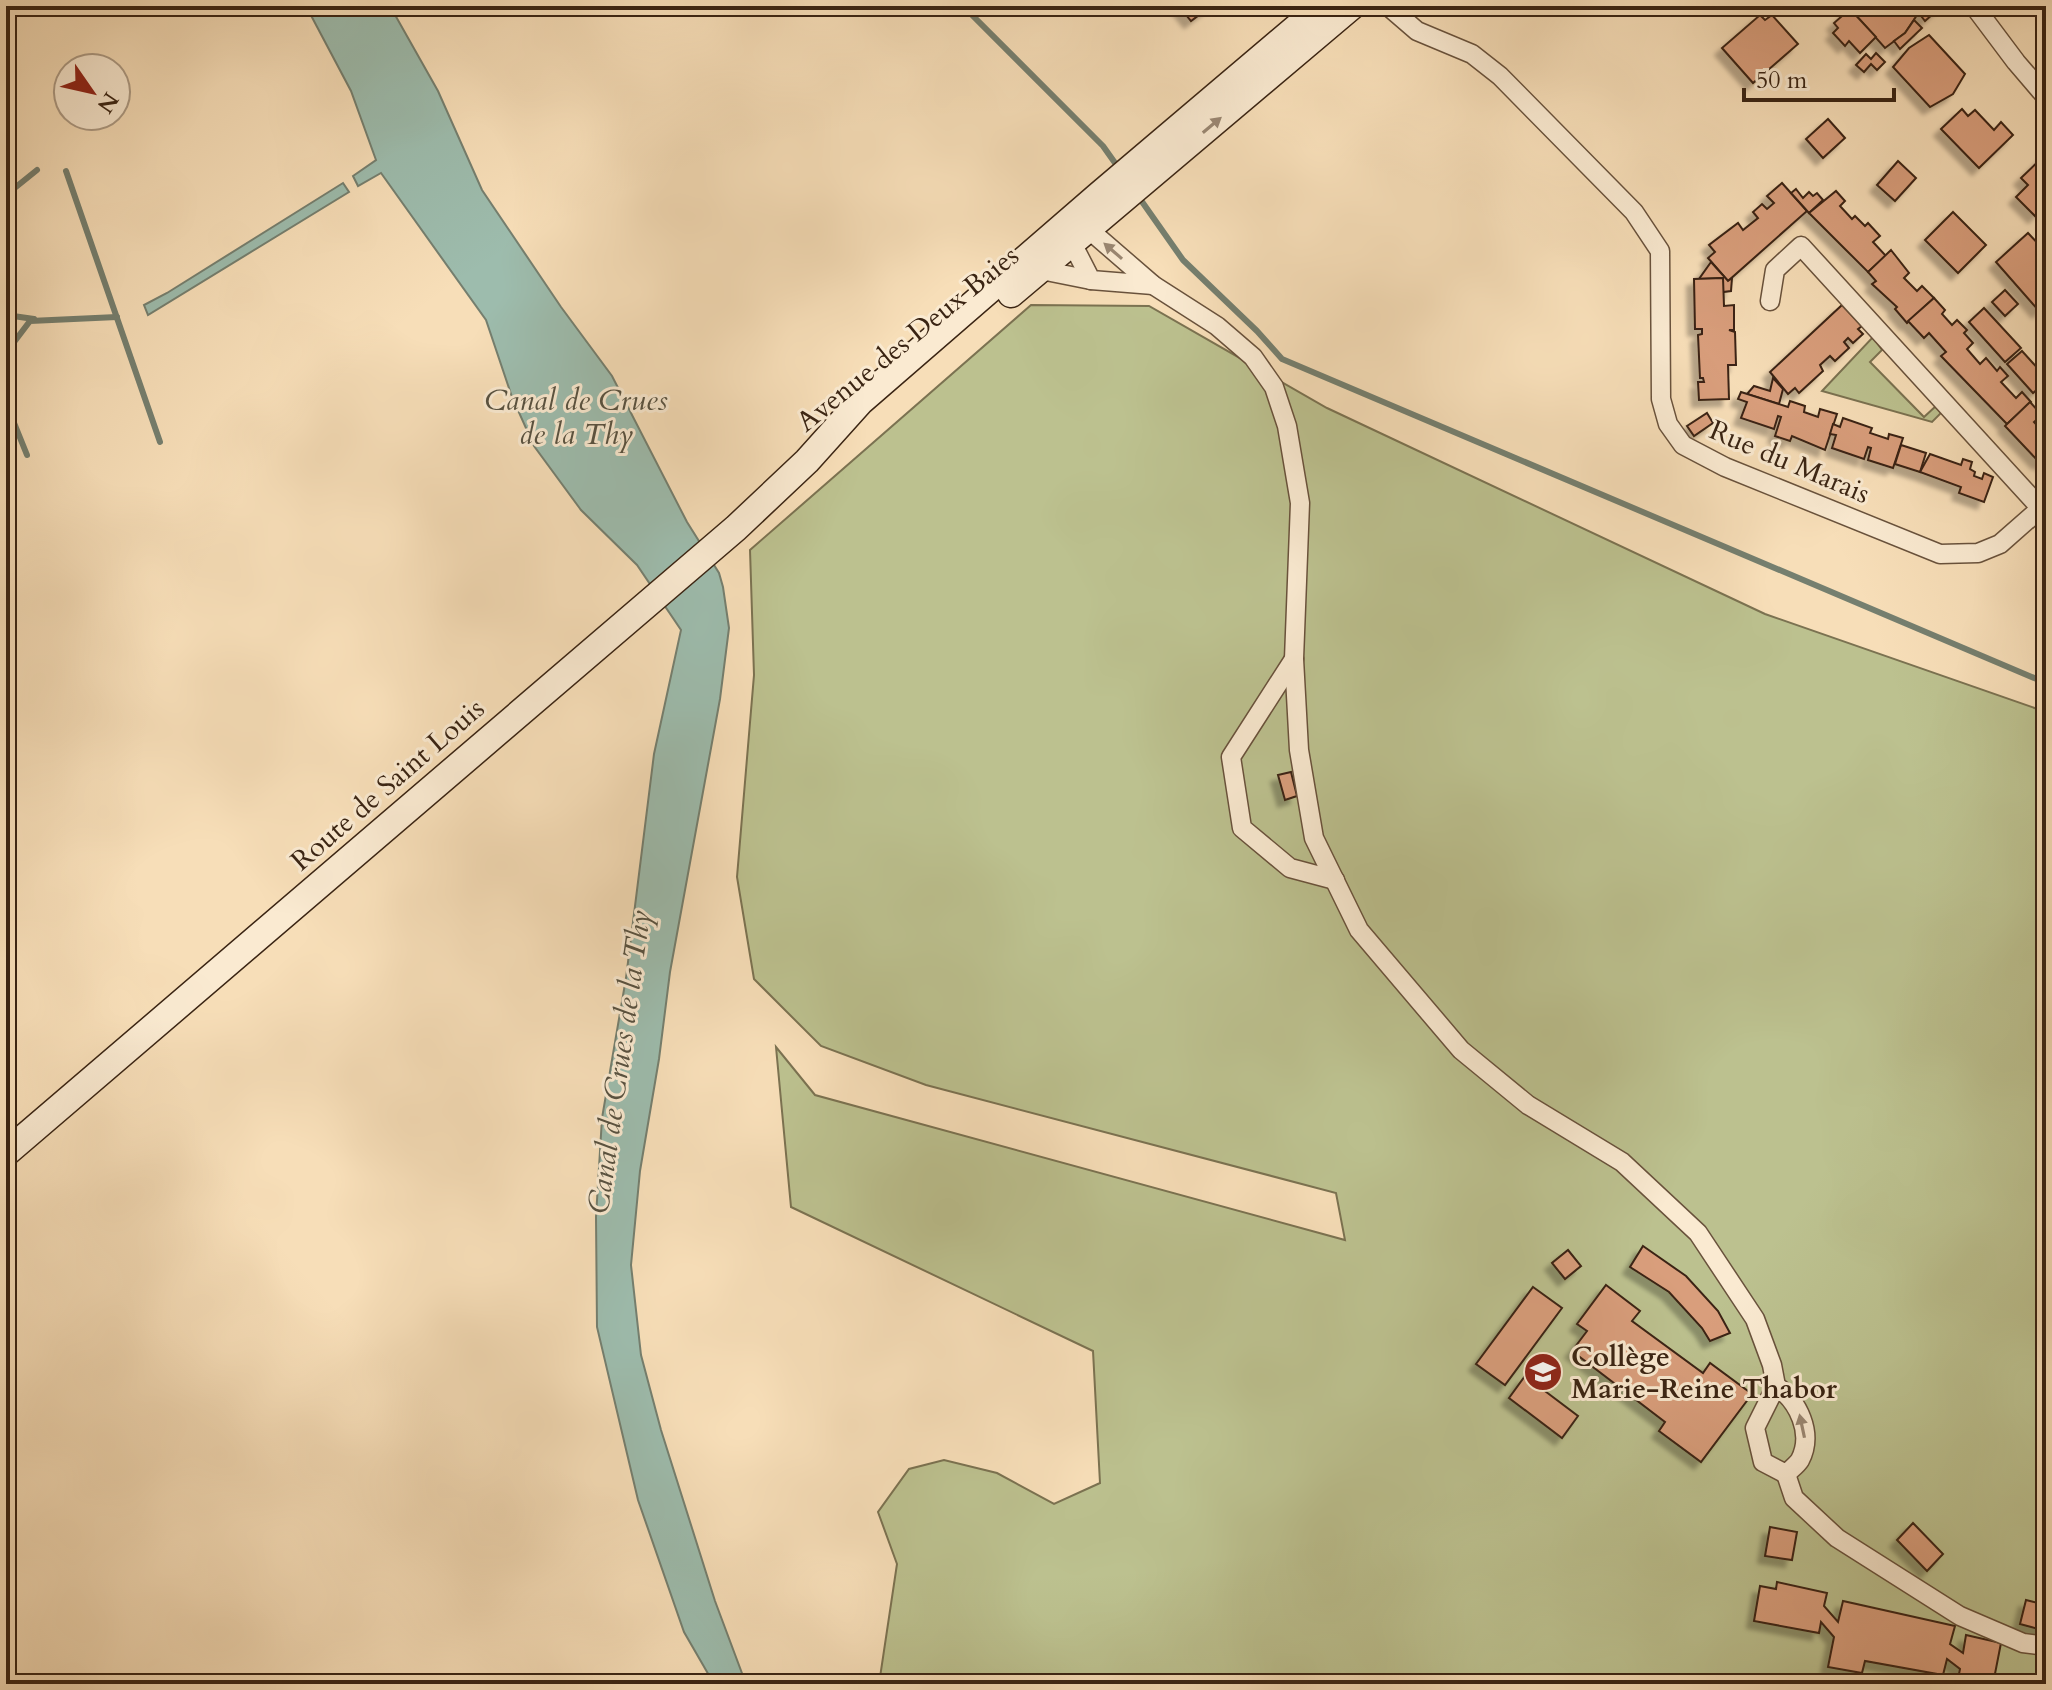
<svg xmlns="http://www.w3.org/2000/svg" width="2052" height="1690" font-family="Cardo,serif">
<defs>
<filter id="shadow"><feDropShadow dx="-7" dy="7" stdDeviation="2" flood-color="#0004"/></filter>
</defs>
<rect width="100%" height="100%" fill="#f7deb8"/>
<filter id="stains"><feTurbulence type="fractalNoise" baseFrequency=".0025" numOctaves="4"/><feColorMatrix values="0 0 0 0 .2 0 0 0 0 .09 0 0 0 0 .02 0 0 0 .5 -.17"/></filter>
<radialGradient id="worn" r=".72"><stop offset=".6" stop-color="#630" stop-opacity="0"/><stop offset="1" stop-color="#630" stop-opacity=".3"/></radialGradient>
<g fill="#bcc18f" stroke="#7b7251" stroke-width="2">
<path d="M1031,305L1149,306L1327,408L1765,614L2046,712V1684H879L897,1564L878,1512L909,1469L944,1460L997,1473L1054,1504L1100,1483L1093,1351L791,1207L776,1047L815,1095L1345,1240L1336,1193L926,1085L821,1046L754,979L737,877L754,675L750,550Z"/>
<path d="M1873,337L1882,350L1870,362L1924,417L1937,405L1942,412L1932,422L1822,391Z"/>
</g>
<g fill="#9dbcad" stroke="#757f6f" stroke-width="2">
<path d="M306,6H390L438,91L482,190L561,307L612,376L687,522L719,573L723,587L729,628L720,699L670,972L659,1059L640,1171L631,1265L641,1355L661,1430L715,1601L746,1684H714L684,1632L638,1500L597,1327L596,1217L602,1118L626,978L654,754L681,630L637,565L581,510L534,446L512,397L486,320L381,173L358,186L353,176L376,160L351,91Z"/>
<path d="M343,183L349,192L148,315L144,305L167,293Z"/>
</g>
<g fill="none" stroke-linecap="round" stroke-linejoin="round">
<g stroke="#757f6f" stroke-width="6">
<path d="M963,6L1103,146L1120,170"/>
<path d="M66,171L160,442"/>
<path d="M6,195L37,170"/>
<path d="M1138,196L1183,260L1257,331L1282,359L2046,683"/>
<path d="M6,315L34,319"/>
<path d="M6,359L8,350L30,321L117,317"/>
<path d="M6,403L27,455"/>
</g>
</g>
<g fill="#d99e7b" stroke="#3a2413" stroke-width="2" filter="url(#shadow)">
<path d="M1179,6H1211L1191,21Z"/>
<path d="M1856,6H1909L1917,15L1905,33L1885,48L1852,11Z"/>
<path d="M1925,6H1942L1925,21L1918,12Z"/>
<path d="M1850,9L1876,37L1860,53L1849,41L1845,46L1833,33L1838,28L1834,23Z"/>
<path d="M1760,15L1765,20L1772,15L1798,44L1753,83L1722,48Z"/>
<path d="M1914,20L1922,28L1900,49L1894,41L1905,33Z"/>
<path d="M1929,35L1965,74L1953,94L1930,107L1893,67L1909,48Z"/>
<path d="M1876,53L1885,62L1877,70L1871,64L1864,72L1856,65L1866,54L1871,59Z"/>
<path d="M1962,109L1968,116L1975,110L1994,130L2001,122L2013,135L1979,168L1941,129Z"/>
<path d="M1828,119L1845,138L1823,158L1806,139Z"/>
<path d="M2046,154V205L2035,216L2016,197L2028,185L2021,178Z"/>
<path d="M1898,161L1916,178L1895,201L1877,185Z"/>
<path d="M1782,183L1807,211L1728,281L1708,258L1715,252L1709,245L1738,223L1743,230L1758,218L1753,212L1762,204L1767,209L1774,203L1767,196Z"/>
<path d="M1796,189L1803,198L1809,192L1813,196L1817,193L1823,200L1809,213L1791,193Z"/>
<path d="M1836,191L1845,201L1840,206L1852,219L1855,216L1865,226L1868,223L1880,236L1873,242L1886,256L1868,272L1809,213Z"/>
<path d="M1953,212L1986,245L1958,273L1925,240Z"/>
<path d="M2028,233L2042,248L2046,245V304L2039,311L1996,262Z"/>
<path d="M1891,250L1909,273L1904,278L1917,291L1922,286L1934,298L1907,323L1895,309L1897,307L1872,284L1876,281L1868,272Z"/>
<path d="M1711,262L1728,281L1732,278L1731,291L1723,292V278L1699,279Z"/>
<path d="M1723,278L1724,306L1734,305V330H1729L1735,332L1736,365H1728L1729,399L1699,400L1698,382H1704L1703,378H1700L1698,335L1702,334V329H1695L1694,279Z"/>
<path d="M2005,290L2018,304L2005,316L1992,302Z"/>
<path d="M1934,298L1945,310L1942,314L1952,325L1957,320L1967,330L1964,333L1973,343L1967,349L1980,364L1986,358L1997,371L2000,367L2008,376L2001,382L2016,398L2022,392L2031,402L2007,424L1941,356L1946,352L1929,333L1924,338L1908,321Z"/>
<path d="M1842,305L1862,326L1858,329L1863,334L1853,343L1848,338L1844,342L1849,348L1835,361L1830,356L1820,365L1823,371L1799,393L1795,388L1788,394L1770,372Z"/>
<path d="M1984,308L2021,348L2005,362L1969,322Z"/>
<path d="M2022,351L2041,372L2046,370V382L2033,393L2007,364Z"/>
<path d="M1773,378L1783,389L1779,404L1747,394L1754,386L1770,391Z"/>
<path d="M1741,392L1788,407L1790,401L1805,406L1804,412L1818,417L1820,409L1837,414L1825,450L1792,436L1790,441L1775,436L1781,417L1778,416L1774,429L1741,418L1747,402L1738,399Z"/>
<path d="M2030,402L2042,415L2034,422L2046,435V465L2041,460L2039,462L2005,426Z"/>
<path d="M1707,413L1713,423L1694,436L1687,426Z"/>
<path d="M1843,418L1872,428L1870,433L1888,439L1889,434L1903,438L1893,468L1868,460L1871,448L1868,447L1864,459L1832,448L1836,435L1830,434L1833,424L1840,427Z"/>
<path d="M1901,445L1926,453L1920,472L1895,464Z"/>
<path d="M1930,454L1961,465L1963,459L1972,462L1970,469L1975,472L1974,476L1982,479L1984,473L1993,477L1984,502L1959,493L1961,487L1920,472Z"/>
<path d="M1291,772L1297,796L1285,800L1278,775Z"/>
<path d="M1643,1246L1686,1276L1718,1311L1730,1333L1710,1341L1702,1328L1669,1292L1630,1267Z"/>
<path d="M1568,1250L1581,1266L1565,1279L1552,1263Z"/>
<path d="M1606,1285L1640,1311L1632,1321L1703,1373L1710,1363L1752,1394L1701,1462L1659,1431L1665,1422L1572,1351L1587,1331L1577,1324Z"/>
<path d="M1533,1287L1562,1308L1505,1385L1476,1364Z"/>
<path d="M1525,1376L1578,1416L1562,1438L1509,1398Z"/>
<path d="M1913,1523L1943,1554L1927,1571L1897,1540Z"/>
<path d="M1770,1527L1797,1532L1792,1560L1765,1556Z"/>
<path d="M1777,1582L1827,1593L1824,1606L1838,1622L1843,1601L1955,1626L1950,1644L1963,1653L1966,1635L2001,1643L1993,1684H1957L1960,1669L1947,1659L1943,1675L1865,1661L1862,1673L1828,1667L1834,1637L1821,1622L1819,1633L1754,1621L1760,1586L1776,1589Z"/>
<path d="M2026,1600L2046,1605V1631L2020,1624Z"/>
</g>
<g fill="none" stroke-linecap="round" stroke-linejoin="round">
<defs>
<g id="street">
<path d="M1388,6L1417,31L1472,54L1500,76L1634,212L1660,251L1661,399L1668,424L1683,445L1725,467L1940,554L1978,553L2000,544L2041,508"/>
<path d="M1974,6L2016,62L2046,97"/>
<path d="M1079,221L1153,285L1217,326L1253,357L1274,387L1287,426L1300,503L1294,659L1299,750L1314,838L1359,930L1461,1050L1528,1105L1622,1162L1698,1233L1755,1319L1772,1365L1776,1386L1755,1428L1763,1462L1786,1474C1790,1470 1797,1465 1800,1460C1814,1433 1798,1401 1776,1386"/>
<path d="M1072,234V243L1091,280L1153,285"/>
<path d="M1041,270L1091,280"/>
<path d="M1770,301L1775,270L1801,246L2046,514"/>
<path d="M1294,659L1231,757L1242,828L1290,868L1335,880"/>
<path d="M1786,1474L1794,1498L1837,1538L1960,1616L2023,1643L2046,1646"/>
</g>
<g id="secondary">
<path d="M1011,294L1352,6"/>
<path d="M6,1153L736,528L807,461L860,402L1099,195L1322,6"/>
</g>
</defs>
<use href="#street" stroke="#69523c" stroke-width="21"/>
<use href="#secondary" stroke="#3a2413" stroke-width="29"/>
<use href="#street" stroke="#faead1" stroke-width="18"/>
<use href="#secondary" stroke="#faead1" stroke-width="26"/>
</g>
<defs><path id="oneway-solid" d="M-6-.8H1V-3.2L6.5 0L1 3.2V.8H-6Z" transform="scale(2)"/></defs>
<g fill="#9a8772">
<use href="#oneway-solid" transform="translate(1212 125) rotate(-40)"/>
<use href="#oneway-solid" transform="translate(1113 251) rotate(-139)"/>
<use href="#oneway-solid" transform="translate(1802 1426) rotate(-102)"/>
</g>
<defs>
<symbol id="school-disc" viewBox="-11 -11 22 22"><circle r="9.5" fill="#8f2418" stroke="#faead1"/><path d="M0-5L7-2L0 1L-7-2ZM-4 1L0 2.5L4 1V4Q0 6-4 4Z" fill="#fff"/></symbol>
</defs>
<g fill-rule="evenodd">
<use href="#school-disc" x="1521" y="1350" width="44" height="44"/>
</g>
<g text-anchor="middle" stroke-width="6" stroke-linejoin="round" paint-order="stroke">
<g font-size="28" fill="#3a2413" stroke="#faead1">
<text transform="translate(907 338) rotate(-39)" y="10">Avenue des Deux Baies</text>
<text transform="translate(1790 461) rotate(23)" y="10">Rue du Marais</text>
<text transform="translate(387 784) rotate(-41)" y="10">Route de Saint Louis</text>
</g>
<g font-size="28" font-weight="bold" fill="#3a2413" stroke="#faead1" text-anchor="start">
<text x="1571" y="1366">Collège<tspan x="1571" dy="32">Marie-Reine Thabor</tspan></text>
</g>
<g font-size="30" font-style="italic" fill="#585241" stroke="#faead1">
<text x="576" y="410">Canal de Crues<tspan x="576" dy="34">de la Thy</tspan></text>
<text transform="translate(619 1062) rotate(-82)" y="10">Canal de Crues de la Thy</text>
</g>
</g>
<rect width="2052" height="1690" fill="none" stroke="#f7deb8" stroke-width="32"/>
<rect x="8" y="8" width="2036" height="1674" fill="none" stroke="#3a2413" stroke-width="4"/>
<rect x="16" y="16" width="2020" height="1658" fill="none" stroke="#3a2413" stroke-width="2"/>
<g transform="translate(92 92) rotate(124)"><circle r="38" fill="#faead1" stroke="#ad9b85" stroke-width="2"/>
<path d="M0-6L14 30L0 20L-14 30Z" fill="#8f2418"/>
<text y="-12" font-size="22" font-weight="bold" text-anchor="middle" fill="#3a2413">N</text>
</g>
<path d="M1744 88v12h150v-12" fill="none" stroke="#3a2413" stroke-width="4"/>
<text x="1756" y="88" font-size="24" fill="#3a2413" stroke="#faead1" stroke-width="6" paint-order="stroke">50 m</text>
<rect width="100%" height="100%" filter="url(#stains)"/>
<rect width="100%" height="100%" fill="url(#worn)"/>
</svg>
